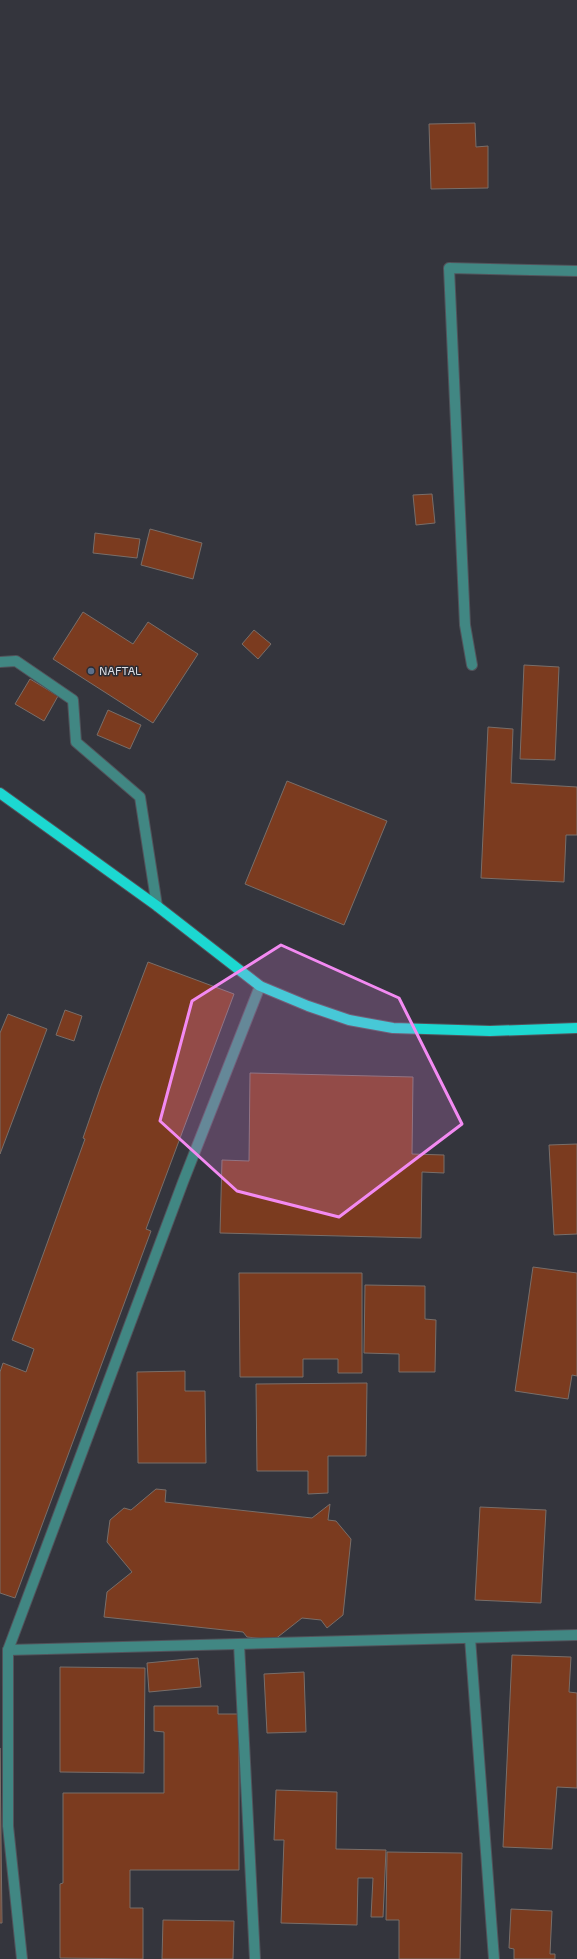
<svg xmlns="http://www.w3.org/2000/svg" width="577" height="1959" font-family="'Exo 2',sans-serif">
<rect width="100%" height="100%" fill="#34353d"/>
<g fill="#7b3b1f" stroke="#796e69">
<path d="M475,123L476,147L488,146V188L431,189L429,124Z"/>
<path d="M432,494L435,523L416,525L413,495Z"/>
<path d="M150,529L202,543L193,579L141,565Z"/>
<path d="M95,533L140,539L137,558L93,553Z"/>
<path d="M83,612L133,644L148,622L198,654L153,723L53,659Z"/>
<path d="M254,630L271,644L258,659L242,644Z"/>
<path d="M524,665L559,667L555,760L520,759Z"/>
<path d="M30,679L58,696L44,721L15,704Z"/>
<path d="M108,710L141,725L130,749L97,735Z"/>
<path d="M488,727L513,729L511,783L577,787V835H566L564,882L481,878Z"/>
<path d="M287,781L387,821L344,925L245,884Z"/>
<path d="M148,962L234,994L146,1229L151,1231L15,1598L0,1593V1372L3,1363L26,1372L34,1349L12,1340L85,1139L83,1138L101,1086Z"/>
<path d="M65,1010L82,1016L74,1041L56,1035Z"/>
<path d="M8,1014L47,1029L0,1154V1033Z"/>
<path d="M250,1073L413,1077L412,1154L444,1155V1173L422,1172L421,1238L220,1233L222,1160L249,1161Z"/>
<path d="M577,1144V1234L554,1235L549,1145Z"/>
<path d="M533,1267L577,1273V1376L572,1375L568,1399L515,1391Z"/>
<path d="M239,1273H362V1373H338V1359H303V1377H240Z"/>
<path d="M365,1285L425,1286V1319L436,1320L435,1372H399V1354L364,1353Z"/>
<path d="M185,1371V1391H205L206,1463H138L137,1372Z"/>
<path d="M367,1383L366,1456H328V1493L308,1494V1471H257L256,1384Z"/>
<path d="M156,1489L166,1490L165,1502L312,1518L330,1504L328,1520L336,1521L351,1539L343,1615L327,1628L321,1620L302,1618L274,1640L247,1637L243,1632L104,1617L107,1592L132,1572L107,1542L110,1520L124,1508L131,1510Z"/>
<path d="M480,1507L546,1510L541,1603L475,1600Z"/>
<path d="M512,1655L571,1657L569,1692L577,1693V1788L557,1787L552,1849L503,1847Z"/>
<path d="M198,1658L201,1687L149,1692L147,1663Z"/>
<path d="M60,1667L145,1668L144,1773L60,1772Z"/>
<path d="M304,1672L306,1732L267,1733L264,1674Z"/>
<path d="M154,1706H218V1714H239V1870H130V1908H143V1959L60,1958V1884L63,1883V1793H164V1732L154,1731Z"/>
<path d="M0,1748L2,1923H0Z"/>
<path d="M276,1790L337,1792L336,1849L386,1850L383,1917H371L373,1878H358L357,1925L281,1923L284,1840H274Z"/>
<path d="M387,1852L462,1853L460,1959H399V1920H386Z"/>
<path d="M511,1909L552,1911L550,1954H555V1959H514V1949L509,1948Z"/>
<path d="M163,1920L234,1921L233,1959H162Z"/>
</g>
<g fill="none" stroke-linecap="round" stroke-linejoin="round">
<defs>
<g id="minor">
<path d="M0,662L16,661L73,700L76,742L140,797L157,906"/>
<path d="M472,665L465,625L449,268L577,271"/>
<path d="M470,1638L494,1959"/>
<path d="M239,1644L255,1959"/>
<path d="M8,1650L577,1635"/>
<path d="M22,1959L8,1826V1650L183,1182L260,986"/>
</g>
<path id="major" d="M0,793L157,906L260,986L308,1006L349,1020L393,1028L490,1031L577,1028"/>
</defs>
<use href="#minor" stroke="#52535b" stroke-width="12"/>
<use href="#major" stroke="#52535b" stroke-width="12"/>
<use href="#minor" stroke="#418783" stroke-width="10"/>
<use href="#major" stroke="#1cd8d1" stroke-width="10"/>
</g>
<path fill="#f38af2" fill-opacity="0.2" stroke="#f38af2" stroke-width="3" stroke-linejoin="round" d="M281,945L399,998L462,1124L339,1217L237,1191L160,1121L192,1001Z"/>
<circle fill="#5c6f8a" stroke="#2a2b33" stroke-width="1.5" cx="91" cy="671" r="4"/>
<g text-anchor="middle" stroke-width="3" stroke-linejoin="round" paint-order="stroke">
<g font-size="12" fill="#dcdde3" stroke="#2a2b33" text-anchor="start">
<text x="99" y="675">NAFTAL</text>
</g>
</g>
</svg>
